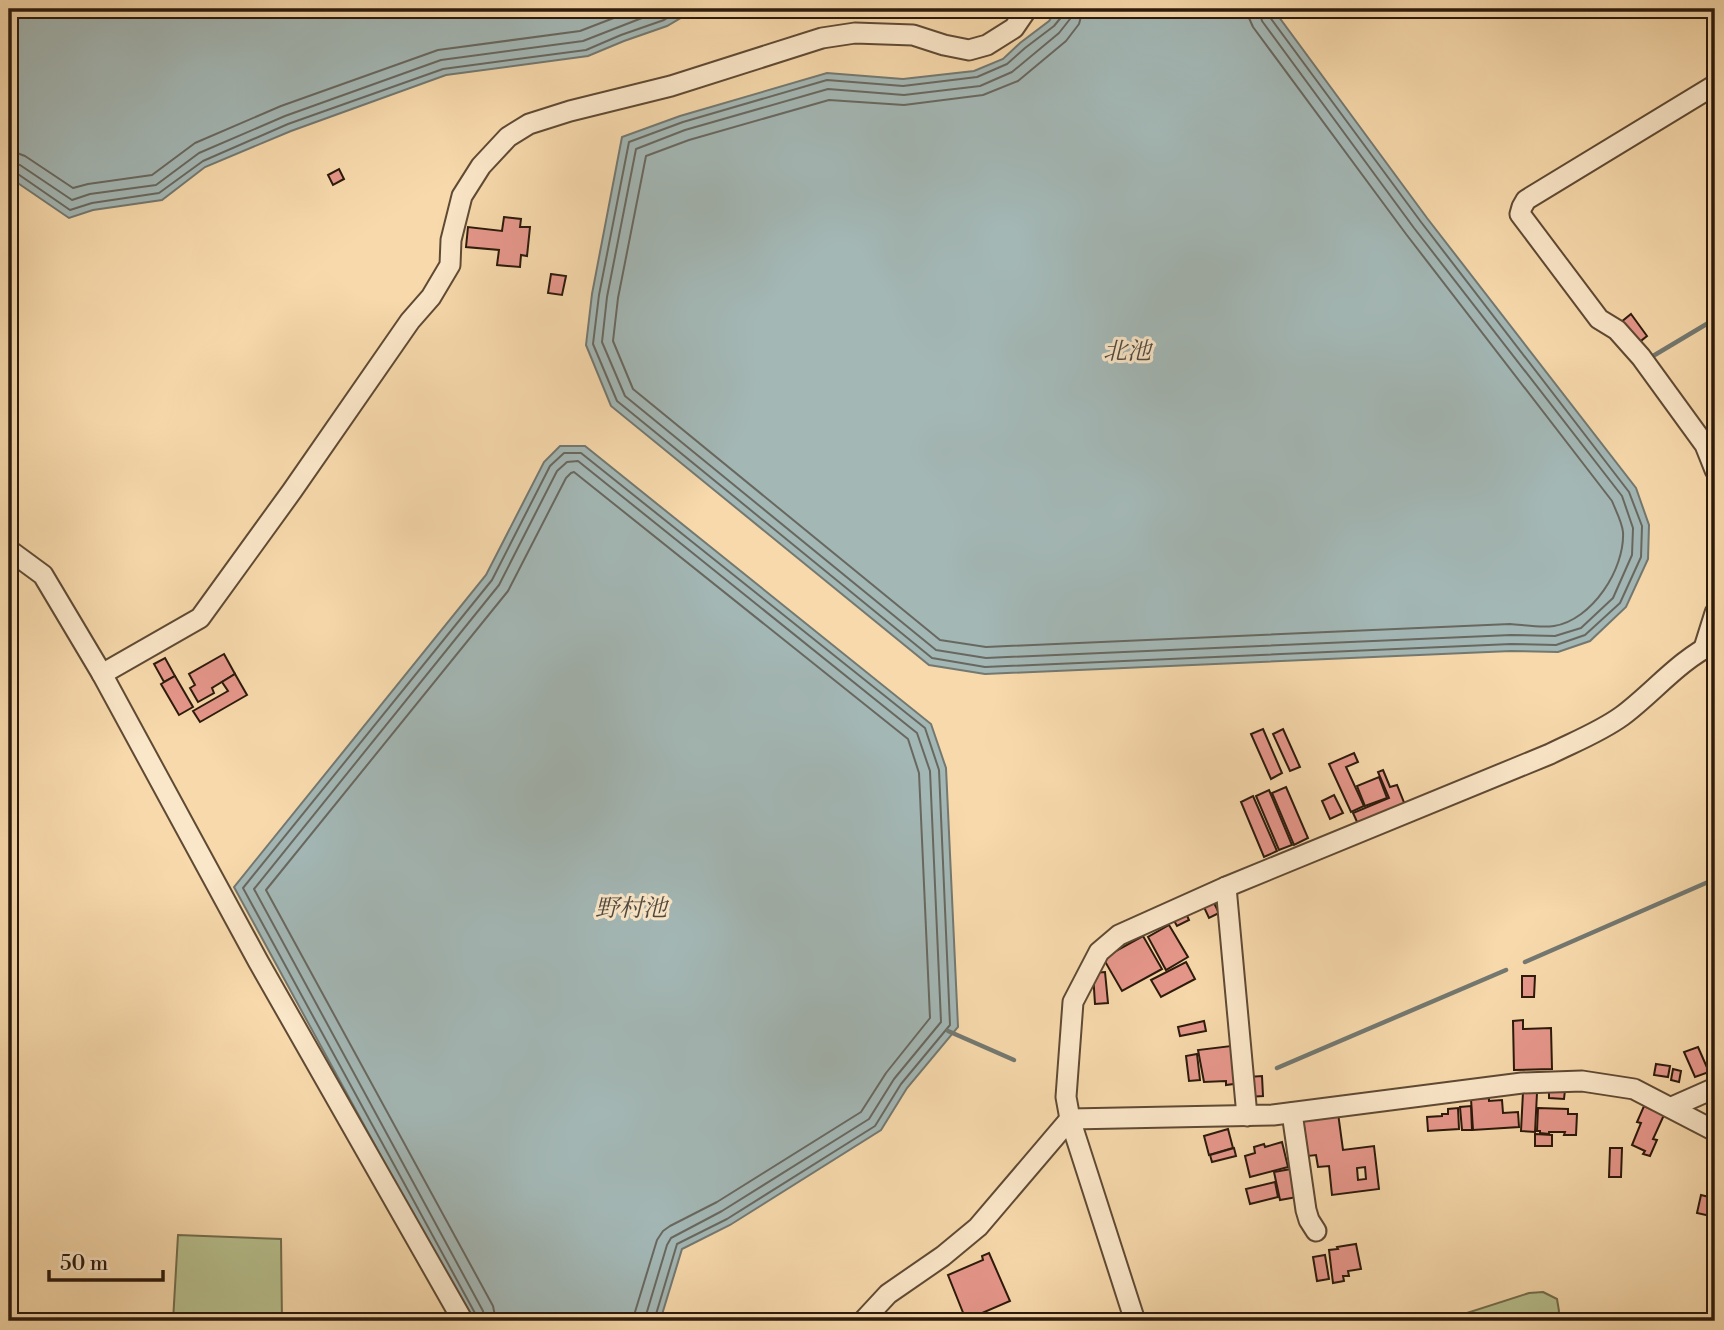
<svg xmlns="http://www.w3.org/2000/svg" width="1724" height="1330" font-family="'Libre Bodoni','Noto Serif JP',serif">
<rect width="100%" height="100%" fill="#f7d9ab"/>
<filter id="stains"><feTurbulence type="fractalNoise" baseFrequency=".00286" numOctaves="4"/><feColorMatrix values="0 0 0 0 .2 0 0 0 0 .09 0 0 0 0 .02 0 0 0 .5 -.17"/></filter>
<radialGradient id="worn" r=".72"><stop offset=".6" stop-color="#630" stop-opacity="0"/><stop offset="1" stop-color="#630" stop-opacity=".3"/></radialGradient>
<g fill="#b7c08e" stroke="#726d4d" stroke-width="2">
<path d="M178,1235L281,1239L282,1321H173Z"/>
<path d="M1543,1292L1557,1299L1559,1311L1556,1321H1442L1529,1293Z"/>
</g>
<g fill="#a3b7b5" stroke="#737871" stroke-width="2">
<path d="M9,9H696L667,26L624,41L588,56L446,75L291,131L205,167L162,200L93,210L69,218L9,177Z"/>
<path d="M1057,9H1273L1427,218L1636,488L1649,525L1648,559L1626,607L1590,641L1558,652L1511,651L985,674L929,665L611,406L586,345L592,294L622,137L680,116L827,73L903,79L974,71L1003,59L1020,43L1049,21Z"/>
<path d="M560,446H585L931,724L946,768L958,1027L907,1088L881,1130L730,1225L682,1249L660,1321H471L234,887L486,575L544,462Z"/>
</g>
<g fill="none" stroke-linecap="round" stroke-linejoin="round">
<g stroke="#686860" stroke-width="2">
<path d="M1063,9V15L1054,26L1025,48L1007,64L977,77L903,86L827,80L683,122L629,142L599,295L593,344L617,401L932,658L985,667L1511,644L1556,645L1585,635L1620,603L1641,557L1642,526L1629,492L1421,222L1269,16L1267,9"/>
<path d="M1072,9L1070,19L1059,33L1012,72L980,86L904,95L828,89L685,130L636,149L607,297L602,342L625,396L936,650L986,658L1511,635L1555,636L1581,628L1613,598L1632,555L1633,528L1622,496L1414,228L1262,21L1259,9"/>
<path d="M1083,9L1079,24L1066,41L1018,81L983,95L904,105L829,100L689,140L646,156L618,298L613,341L633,389L940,640L986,647L1510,624C1524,625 1540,628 1554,626C1592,620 1625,569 1623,532C1622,522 1616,511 1612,501L1406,234L1253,27L1249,18L1248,9"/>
<path d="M9,152L17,153L25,156L73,188L88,184L152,175L195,143L281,106L438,50L580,31L637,9"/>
<path d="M9,163L20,165L72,200L90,194L156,185L199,153L285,116L441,60L583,41L665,9"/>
<path d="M9,171L15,172L70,210L92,203L159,193L203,161L288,124L443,69L586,50L621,35L664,20L682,9"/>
<path d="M477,1321L476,1315L243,888L492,580L550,466L564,453H581L925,728L939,770L950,1025L901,1084L875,1126L727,1219L677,1244L654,1321"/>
<path d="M485,1321L483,1311L254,889L499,585L557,471L567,462L578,461L917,733L930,771L941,1022L894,1079L869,1119L722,1211L671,1238L667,1245L646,1315L645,1321"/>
<path d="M496,1321L493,1306L266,890L508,591L566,478L571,473L574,472L908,739L919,773L930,1018L886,1073L861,1112L717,1202L670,1226L663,1231L657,1240L635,1312L634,1321"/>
</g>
<g stroke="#737871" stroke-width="4.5">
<path d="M1653,356L1715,319"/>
<path d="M1525,962L1715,879"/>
<path d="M948,1031L1014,1060"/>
<path d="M1277,1068L1506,970"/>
</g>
</g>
<g fill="#e6978b" stroke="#2c1a0c" stroke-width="2" fill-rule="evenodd">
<path d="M339,169L344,179L333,185L328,175Z"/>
<path d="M504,217L521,219L520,227H530L527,256L521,255L520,267L497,265L499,250L466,247L468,227L502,231Z"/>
<path d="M551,274L566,276L562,295L548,293Z"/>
<path d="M1631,314L1647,336L1637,344L1620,323Z"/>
<path d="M224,654L235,674L212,688L214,693L198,702L190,688L195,685L189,674Z"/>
<path d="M165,658L175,676L164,682L154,664Z"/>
<path d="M235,674L247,695L200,722L193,711L228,691L222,682Z"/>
<path d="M175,676L193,707L179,715L161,684Z"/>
<path d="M1263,729L1282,773L1271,779L1251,734Z"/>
<path d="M1283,729L1300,767L1290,771L1273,734Z"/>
<path d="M1354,753L1358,762L1346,767L1364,806L1351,812L1329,764Z"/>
<path d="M1383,770L1390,787L1397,785L1405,805L1358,824L1353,813L1389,798L1378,772Z"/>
<path d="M1379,777L1387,798L1365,806L1357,786Z"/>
<path d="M1286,787L1308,838L1294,845L1272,793Z"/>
<path d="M1269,790L1292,845L1279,850L1256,796Z"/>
<path d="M1334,795L1343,813L1330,819L1322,801Z"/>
<path d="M1253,796L1277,851L1264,857L1241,802Z"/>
<path d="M1213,901L1219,913L1209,918L1203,905Z"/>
<path d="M1185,911L1189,920L1177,926L1172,917Z"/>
<path d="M1169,925L1188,957L1166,970L1148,937Z"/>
<path d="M1143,936L1162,969L1122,991L1103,958Z"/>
<path d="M1186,962L1195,979L1161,997L1151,980Z"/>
<path d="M1105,972L1108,1003L1095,1004L1093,973Z"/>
<path d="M1522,976H1535L1534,997H1522Z"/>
<path d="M1523,1020V1029L1551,1028L1552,1069L1514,1070L1513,1021Z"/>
<path d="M1204,1021L1206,1031L1180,1036L1178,1027Z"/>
<path d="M1231,1046L1235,1077L1241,1083L1226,1085V1081L1204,1082L1198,1050Z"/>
<path d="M1698,1047L1709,1072L1695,1077L1684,1052Z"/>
<path d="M1197,1054L1200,1080L1189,1081L1186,1056Z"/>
<path d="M1656,1064L1670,1066L1668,1077L1654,1075Z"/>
<path d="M1673,1069L1681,1071L1679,1082L1671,1080Z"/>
<path d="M1262,1076L1263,1096L1248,1097V1077Z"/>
<path d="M1549,1089L1565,1090L1564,1099L1549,1098Z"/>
<path d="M1523,1092L1537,1093L1535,1132L1521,1131Z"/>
<path d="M1489,1098V1101L1502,1100L1503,1113L1518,1112L1519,1127L1473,1130L1471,1099Z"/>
<path d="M1471,1106L1472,1130H1462L1460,1107Z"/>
<path d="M1644,1106L1664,1115L1653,1139L1657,1140L1650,1156L1643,1154L1645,1151L1632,1145L1641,1123L1637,1122Z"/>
<path d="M1458,1108L1459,1129L1428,1131L1427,1117L1442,1116V1114H1448V1109Z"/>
<path d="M1538,1108L1568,1109V1114H1577L1576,1135H1564L1565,1132H1549V1134L1540,1133V1131H1537Z"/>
<path d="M1338,1113L1343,1150L1374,1146L1379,1189L1332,1195L1329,1166L1318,1167L1316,1155L1308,1156L1303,1119ZM1365,1167L1366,1179L1358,1180L1357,1168Z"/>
<path d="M1228,1129L1233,1148L1209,1155L1204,1136Z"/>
<path d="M1535,1134L1552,1135V1146H1535Z"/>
<path d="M1282,1142L1288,1167L1250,1177L1245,1156L1255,1153L1254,1147L1264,1144L1265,1147Z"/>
<path d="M1234,1148L1236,1156L1212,1162L1210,1155Z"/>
<path d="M1610,1148H1622L1621,1177H1609Z"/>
<path d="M1291,1169L1297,1197L1280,1200L1274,1172Z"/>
<path d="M1275,1182L1278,1197L1250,1204L1246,1189Z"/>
<path d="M1701,1195L1713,1198V1196H1715V1217L1697,1213Z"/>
<path d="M1356,1244L1361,1269L1348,1271L1349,1276H1343L1344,1281L1333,1283L1329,1250L1338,1249L1337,1247Z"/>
<path d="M989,1253L1010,1301L966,1320L948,1275L983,1260L982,1256Z"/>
<path d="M1325,1255L1329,1279L1317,1281L1313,1257Z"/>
</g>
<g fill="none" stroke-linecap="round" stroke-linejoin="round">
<defs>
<g id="minor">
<path d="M1715,85L1526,200L1522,207L1520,214L1599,319L1617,330L1641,357L1705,445L1715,470"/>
<path d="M9,550L43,575L102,674L258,961L463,1321"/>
<path d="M1704,648L1715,613"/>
<path d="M102,674L200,618L292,491L410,321L431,297L450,265L451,240L462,196L481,166L508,137L529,124L570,111L671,86L822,38L855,33L913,35L944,45L969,50L987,45L1014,28L1027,9"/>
<path d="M1226,887L1247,1116"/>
<path d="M1672,1107L1715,1088"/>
<path d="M1292,1113L1306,1210L1309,1220L1316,1231"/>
<path d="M1070,1119L1273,1115L1522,1083L1582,1081L1634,1089L1715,1131"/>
<path d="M863,1321L888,1294L943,1256L978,1227L1070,1119"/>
<path d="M1135,1321L1070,1119L1066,1097L1073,1002L1099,952L1119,935L1226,887L1550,754C1574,742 1600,732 1622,716C1653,693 1679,660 1715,643"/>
</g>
</defs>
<use href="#minor" stroke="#5f4a34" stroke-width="23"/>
<use href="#minor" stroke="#fae6c8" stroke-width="19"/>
</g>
<g text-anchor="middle" stroke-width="6" stroke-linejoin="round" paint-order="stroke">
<g font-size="24" font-style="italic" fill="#50493f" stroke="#fae6c8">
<text x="1127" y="359">北池</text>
<text x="631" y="916">野村池</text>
</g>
</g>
<rect width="1724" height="1330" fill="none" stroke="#f7d9ab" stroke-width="35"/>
<rect x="10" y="10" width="1703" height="1309" fill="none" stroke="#2c1a0c" stroke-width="3.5"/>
<rect x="18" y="18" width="1689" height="1295" fill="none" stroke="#2c1a0c" stroke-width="2"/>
<path d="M49 1270v10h114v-10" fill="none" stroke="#2c1a0c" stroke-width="3.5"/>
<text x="60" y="1270" font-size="21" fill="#2c1a0c" stroke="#fae6c8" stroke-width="5" paint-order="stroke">50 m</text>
<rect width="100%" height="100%" filter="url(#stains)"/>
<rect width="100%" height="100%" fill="url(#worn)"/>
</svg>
